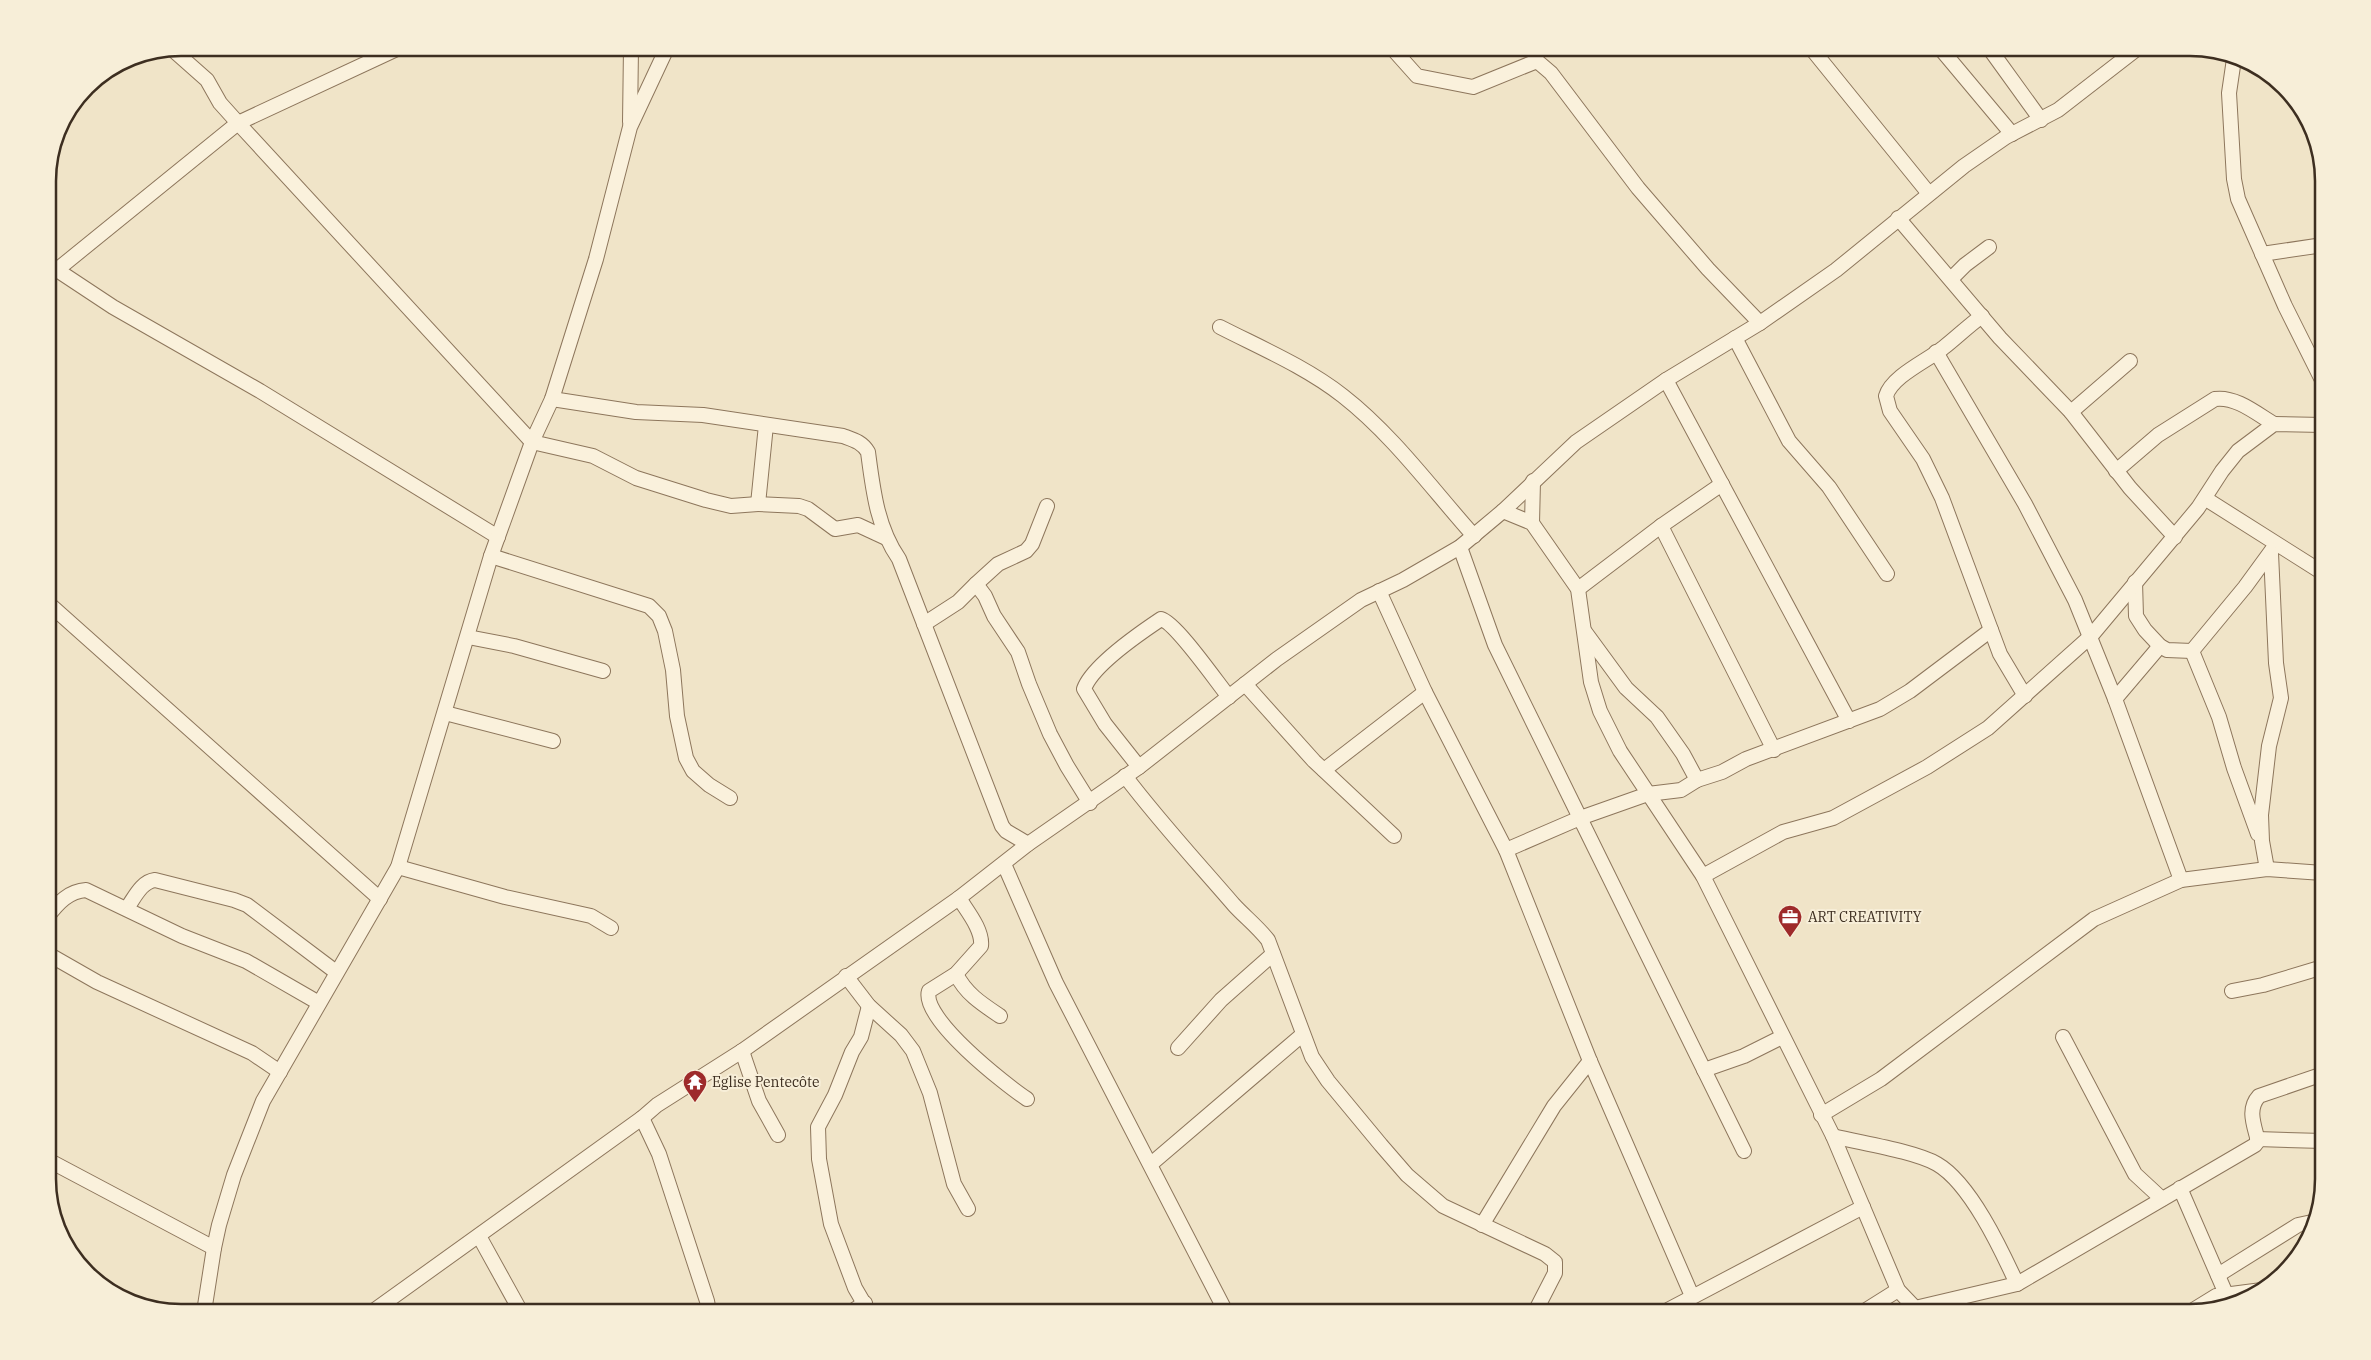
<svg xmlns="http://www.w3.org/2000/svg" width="2371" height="1360" font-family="'IBM Plex Serif',serif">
<rect width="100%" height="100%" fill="#f0e4c8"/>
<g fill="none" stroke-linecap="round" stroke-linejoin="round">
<defs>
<g id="minor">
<path d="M1392,48L1417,76L1473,87L1537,61L1551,73L1638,188L1708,269L1760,323"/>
<path d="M1811,48L1926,190"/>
<path d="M1940,48L2012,134"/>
<path d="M1989,48L2041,120"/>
<path d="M172,49L207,80L220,103L238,123L532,442L593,456L636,478L706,500L731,506L758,504"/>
<path d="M2234,59L2229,93L2234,179L2238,199L2285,306L2323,382"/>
<path d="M630,122L631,48"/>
<path d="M1898,218L2000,338L2071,412L2130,488L2175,537"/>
<path d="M2262,254L2323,245"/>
<path d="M48,264L113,307L260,391L498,537"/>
<path d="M58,269L238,123L399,48"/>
<path d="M1951,279L1965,265L1989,247"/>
<path d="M1982,316C1968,326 1956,338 1943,348C1927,361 1892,376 1886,396L1890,411L1923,459L1942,498L2000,654L2025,696"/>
<path d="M1220,327C1261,348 1306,367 1343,396C1393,435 1432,489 1474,536"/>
<path d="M1735,338L1789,441L1829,487L1887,574"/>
<path d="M1936,352L2025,504L2075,600L2115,699L2181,880"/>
<path d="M1666,380L1849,721"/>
<path d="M552,399L636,412L703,415L843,436C854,440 862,442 868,452C873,490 877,527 899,559L1002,826L1006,831L1028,844"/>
<path d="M2071,412L2130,361"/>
<path d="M766,425L758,504L799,506L808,509L835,529L858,525L886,538"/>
<path d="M2116,471L2158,435L2215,399C2236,396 2257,414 2274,424"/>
<path d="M2206,499L2323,573"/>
<path d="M1503,511L1532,523L1578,589L1591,682L1600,711L1620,751L1703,876L1833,1136L1898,1290L1919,1312"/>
<path d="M1532,523L1533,481"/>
<path d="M1661,526L1774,750"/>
<path d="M1460,547L1495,645L1580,818L1648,794L1681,790L1697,780L1722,772L1746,759L1880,709L1910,691L1991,630"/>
<path d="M491,556L649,606L659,616L665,631L673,670L677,716L686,758L693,771L709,785L730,798"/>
<path d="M2135,582L2136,616L2145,630L2160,646L2167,650L2192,651"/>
<path d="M976,584L998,564L1026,551L1032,544L1047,506"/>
<path d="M1578,589L1661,526L1722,484"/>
<path d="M1379,591L1425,692L1506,850L1590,1061L1692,1296"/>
<path d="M48,603L380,899"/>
<path d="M924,624L958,602L976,584L985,596L994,616L1018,652L1029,684L1050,734L1067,766L1090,803"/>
<path d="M1585,632L1626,688L1657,717L1683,754L1697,780"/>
<path d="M468,637L514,646L603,671"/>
<path d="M2192,651L2219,717L2234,768L2258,834"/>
<path d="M2192,651L2245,587L2272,550"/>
<path d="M1245,684L1314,761L1394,836"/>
<path d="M2115,699L2160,646"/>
<path d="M445,713L553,741"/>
<path d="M1139,767L1105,724L1084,689C1092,666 1140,633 1161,619C1176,623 1216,681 1229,697"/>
<path d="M1324,770L1425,692"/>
<path d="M1125,776C1159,821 1197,862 1234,905C1245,917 1257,926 1268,940L1312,1057L1328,1081L1381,1145L1407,1175L1443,1206L1545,1254L1555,1262V1273L1535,1312"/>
<path d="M1506,850L1580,818L1744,1151"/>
<path d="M1004,864L1056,983L1226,1312"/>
<path d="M398,867L505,897L591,916L611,928"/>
<path d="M2267,869L2262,841L2261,815L2269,746L2281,698L2276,663L2271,553"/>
<path d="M1703,876L1783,832L1833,818L1927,767L1988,728L2091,636L2198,508L2222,471L2238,451L2274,424L2323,425"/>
<path d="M959,898C967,911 983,930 981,946L956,974L929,991C920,1018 1006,1085 1027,1099"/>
<path d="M127,908C135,897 141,882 155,880L234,900L247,905L336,972"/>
<path d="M48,916C58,903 69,891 86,890L182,936L246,961L319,1003"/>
<path d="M48,954L97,982L252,1053L280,1072"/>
<path d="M956,974C966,994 982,1004 1000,1016"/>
<path d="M846,976L869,1006L901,1035L913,1051L930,1093L954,1184L968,1209"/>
<path d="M2232,991L2263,985L2323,967"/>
<path d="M869,1006L861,1037L852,1052L835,1095L818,1127L819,1159L831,1224L855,1288L869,1312"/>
<path d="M2063,1037L2135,1174L2162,1199"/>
<path d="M1178,1048L1221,1000L1273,954"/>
<path d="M742,1051L759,1101L778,1135"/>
<path d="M1704,1070L1744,1056L1782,1037"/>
<path d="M1821,1115L1881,1079L2094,919L2181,880L2267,869L2323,873"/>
<path d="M642,1118L659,1154L707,1301L709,1312"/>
<path d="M1833,1136C1860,1143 1914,1151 1937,1164C1970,1183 2001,1249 2017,1284"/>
<path d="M2257,1139L2323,1141"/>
<path d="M48,1160L214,1248"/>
<path d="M1151,1164L1302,1035"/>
<path d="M2180,1188L2226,1294"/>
<path d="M1482,1225L1554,1106L1590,1061"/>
<path d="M479,1236L521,1312"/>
<path d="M2218,1275L2298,1225L2312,1222"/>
<path d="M1915,1308L2017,1284L2255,1145L2258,1141C2254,1125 2247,1109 2259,1096L2323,1074"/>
<path d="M204,1312L214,1248L219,1225L234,1175L263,1101L398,867L491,556L532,442L552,399L596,259L630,127L667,48"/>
<path d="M372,1312L642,1118L657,1105L742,1051L959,898L1028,844L1139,767L1277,659L1361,600L1403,580L1460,547L1503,511L1576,442L1666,380L1760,323L1836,270L1964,166L2006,137L2058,110L2138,48"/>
<path d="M851,1312L865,1303"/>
<path d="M1664,1312L1863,1207"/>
<path d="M1863,1312L1898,1290"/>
<path d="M2190,1312L2216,1296L2262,1290"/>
</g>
</defs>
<use href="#minor" stroke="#8d765c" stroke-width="16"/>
<use href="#minor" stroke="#faf1dc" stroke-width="14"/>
</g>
<defs>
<symbol id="office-pin" viewBox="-11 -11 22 30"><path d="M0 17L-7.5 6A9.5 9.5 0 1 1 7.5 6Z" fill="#9e2a2b" stroke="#f7eed8"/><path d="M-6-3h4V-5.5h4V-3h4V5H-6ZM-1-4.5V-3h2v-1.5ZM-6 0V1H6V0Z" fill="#fff"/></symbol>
<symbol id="temple-pin" viewBox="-11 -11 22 30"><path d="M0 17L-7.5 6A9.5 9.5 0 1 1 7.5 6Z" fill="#9e2a2b" stroke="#f7eed8"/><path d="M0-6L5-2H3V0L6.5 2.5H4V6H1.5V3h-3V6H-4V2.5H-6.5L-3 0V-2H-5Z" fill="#fff"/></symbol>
</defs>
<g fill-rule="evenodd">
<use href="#office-pin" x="1776" y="903" width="28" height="38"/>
<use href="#temple-pin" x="681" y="1068" width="28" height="38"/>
</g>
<g text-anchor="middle" stroke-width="4" stroke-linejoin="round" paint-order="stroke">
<g font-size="14" fill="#3d2e20" stroke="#f7eed8" text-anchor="start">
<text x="1808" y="922">ART CREATIVITY</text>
<text x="712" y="1087">Eglise Pentecôte</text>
</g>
</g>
<path d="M0 0H2371V1360H0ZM181 56H2190A125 125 0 0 1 2315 181V1179A125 125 0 0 1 2190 1304H181A125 125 0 0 1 56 1179V181A125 125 0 0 1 181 56Z" fill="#f7eed8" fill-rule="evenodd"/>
<path fill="none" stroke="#3d2e20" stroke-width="2.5" d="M181 56H2190A125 125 0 0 1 2315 181V1179A125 125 0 0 1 2190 1304H181A125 125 0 0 1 56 1179V181A125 125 0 0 1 181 56Z"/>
</svg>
